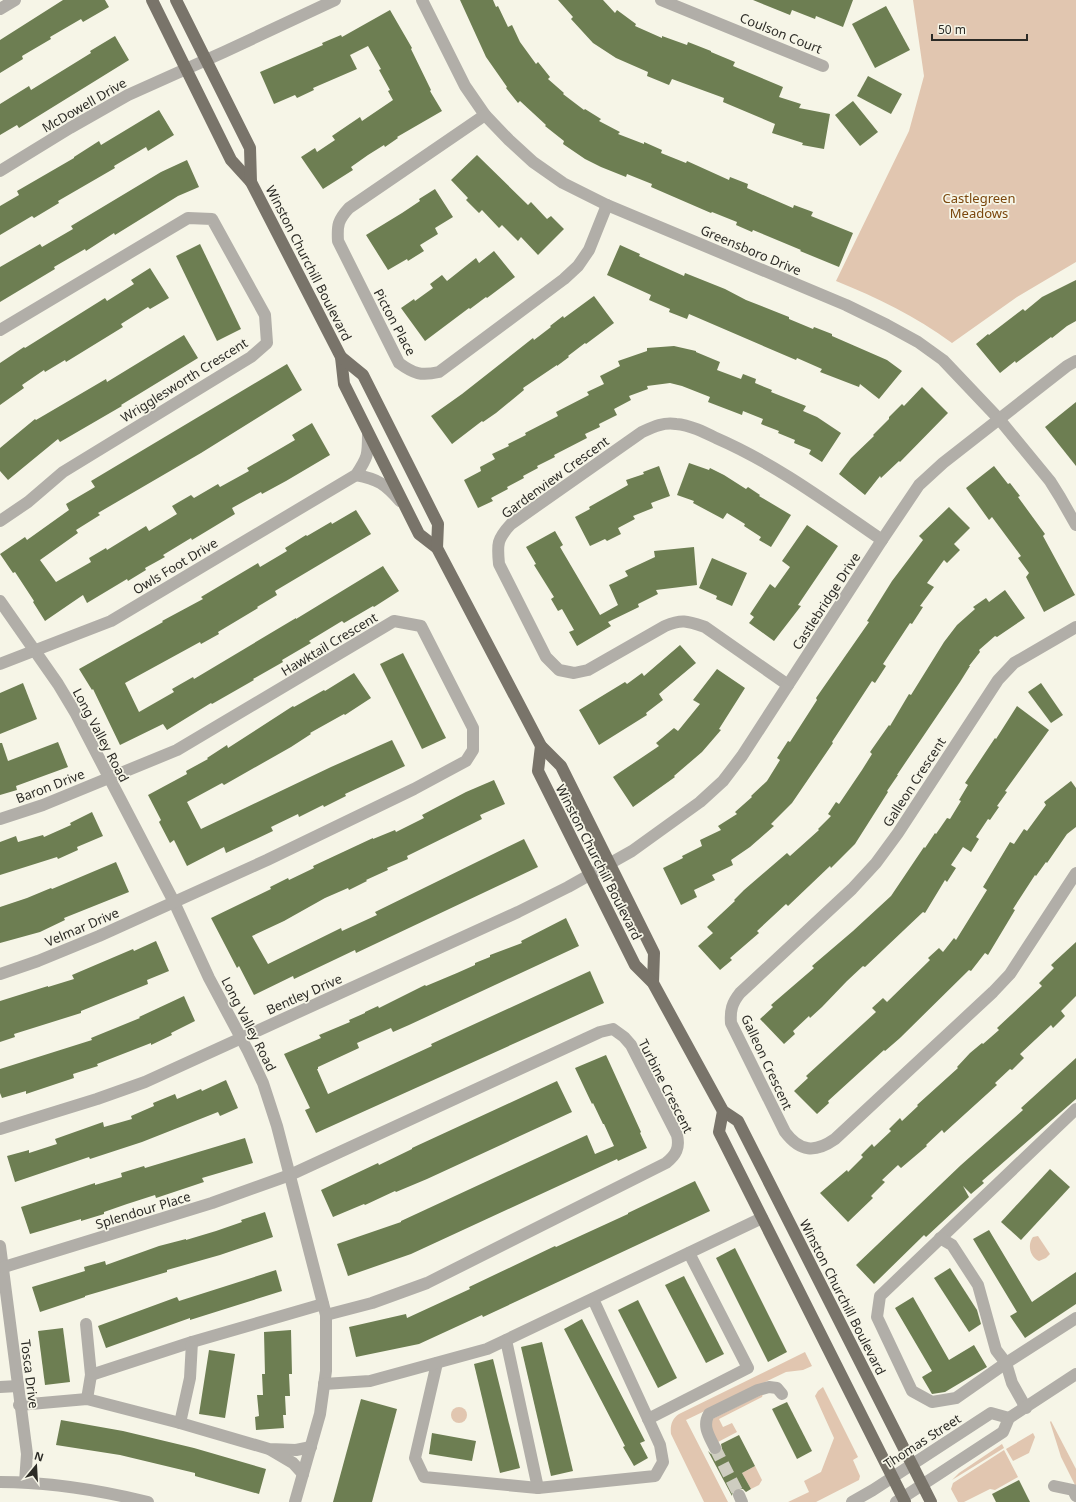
<svg xmlns="http://www.w3.org/2000/svg" width="1076" height="1502" font-family="'Noto Sans',sans-serif">
<rect width="100%" height="100%" fill="#f6f5e7"/>
<g fill="#e1c6b0">
<path d="M913,0H1076V262L1017,297L952,343C915,316 878,298 836,281L909,131L924,76Z"/>
<path d="M1038,1236L1050,1254L1046,1258L1039,1261C1030,1257 1027,1245 1033,1237Z"/>
<path d="M805,1352L812,1366L803,1370L786,1372L686,1420L728,1502H704L671,1434C670,1425 672,1419 679,1414Z"/>
<path d="M823,1387L858,1457L853,1460L860,1476L859,1480L816,1502H788L809,1492L804,1481L821,1472L834,1438L815,1396L818,1391Z"/>
<path d="M763,1394L762,1397L719,1419L723,1427L732,1423L737,1432L718,1442L711,1429L712,1419Z"/>
<circle cx="459" cy="1415" r="8"/>
<path d="M1051,1421L1076,1469V1487L1061,1457L1050,1422Z"/>
<path d="M1033,1433L1035,1437L1029,1453L1013,1461L1006,1449Z"/>
<path d="M1002,1444L1004,1448L952,1480L959,1473Z"/>
<path d="M1004,1450L1018,1477L995,1490L990,1489L964,1502H958L951,1489L953,1483Z"/>
<path d="M755,1466L762,1480L759,1485L751,1489L742,1473Z"/>
</g>
<g fill="#6d7e52">
<path d="M63,0H105L109,7L83,22L81,19L50,37L51,39L22,56L23,59L0,73V40Z"/>
<path d="M460,0H493L496,7L498,6L508,27L512,25L520,42L536,64L538,62L550,77L548,79L564,93L563,94L584,110L585,109L601,119L599,121L620,132L618,134L644,144V142L662,150L661,153L686,163L687,161L729,180L730,177L748,184L747,188L793,208L794,205L813,212L811,216L853,233L839,267L800,251L801,250L753,230L752,232L736,225L737,222L712,212L711,213L651,187L652,184L627,174L626,177L601,167L585,159L563,144L564,141L545,126L546,125L520,101L518,103L506,88L507,87L486,57Z"/>
<path d="M558,0H603L615,13L617,10L636,24L635,26L662,38V36L687,45L688,42L711,51V52L735,62L733,66L783,87L779,97L801,104L799,108L830,114L824,149L802,145L803,143L772,133L775,124L723,102L724,98L672,79L669,85L647,76L648,72L616,58L593,43L571,19L573,17Z"/>
<path d="M753,0H853L843,27L816,16L815,19L792,10L790,15Z"/>
<path d="M886,6L910,50L875,68L852,24Z"/>
<path d="M390,10L412,48L411,49L431,90L430,91L442,111L397,137L398,138L385,147L384,145L368,155L351,167L353,170L323,189L301,157L315,148L317,152L335,140L332,136L360,117L362,121L393,100L388,91L390,90L379,70L381,69L368,46L350,55L357,69L313,88L314,90L297,98L295,95L274,104L260,72L323,45L322,43L341,35L342,37Z"/>
<path d="M115,36L129,60L19,128L17,125L0,135V104L29,86L31,90L91,53L90,51Z"/>
<path d="M868,76L902,94L891,114L857,96Z"/>
<path d="M853,101L878,132L860,146L835,115Z"/>
<path d="M159,110L174,135L148,151L146,147L114,166L115,168L58,201L59,203L34,218L32,216L0,235V206L19,195L17,191L74,158V157L99,141L101,145Z"/>
<path d="M477,155L528,205L531,202L547,219L551,216L564,229L538,255L521,237L518,241L502,225L499,228L482,210L479,213L466,200L468,198L451,180Z"/>
<path d="M187,160L199,187L178,196L115,235L114,233L86,251L85,249L54,267L55,269L0,302V267L40,244L42,247L73,229L71,226L161,172Z"/>
<path d="M435,189L453,217L435,228L438,234L420,245L424,251L408,261L407,259L388,270L366,235L402,213L420,201L419,199Z"/>
<path d="M200,244L241,329L217,341L176,256Z"/>
<path d="M620,245L640,254L639,256L684,276L685,273L725,289L746,300L789,317V319L813,329L814,327L832,334V336L887,360L902,371L879,399L860,384L859,387L820,372L822,369L797,358L796,360L689,314L687,319L669,312L670,309L649,300L651,295L607,275Z"/>
<path d="M494,251L515,277L487,298L486,297L470,309L469,308L425,341L401,308L414,299L415,301L433,288L430,284L442,275L447,281L476,258L479,263Z"/>
<path d="M150,268L169,298L150,309L148,307L121,324L123,327L66,362L65,360L45,372L44,370L22,385L24,388L0,405V363L24,347L25,348L105,298L107,301L134,284L131,280Z"/>
<path d="M1076,280V321L1067,326L1052,338L1051,337L1016,363L1015,361L1000,373L976,344L988,334L989,335L1023,309L1025,311L1042,297Z"/>
<path d="M594,296L614,323L586,344L585,343L568,356L569,357L557,366V365L523,388L524,390L496,413L483,422L482,421L452,444L431,416L462,394L533,338L534,340L551,327L550,326L563,316L564,318Z"/>
<path d="M184,335L198,358L121,405L122,406L60,442L58,439L8,480L0,471V448L35,419L36,420L106,379L107,382Z"/>
<path d="M674,346L696,351V352L720,362L717,370L741,379L743,374L756,379L755,383L772,390L771,392L806,406L803,411L817,417L841,433L822,462L809,454L811,450L794,443L795,440L778,433L779,431L761,424L763,419L743,411L742,415L708,402L710,397L682,386L670,383L647,386L648,389L629,396L631,400L614,409L617,415L599,424L600,427L585,434L587,438L554,455L555,457L537,466L538,468L523,476L524,478L507,487L508,489L491,498L493,501L478,508L464,480L481,471L480,467L495,459L492,454L509,446L508,444L526,435L525,433L558,416L556,412L589,395L587,392L604,384L600,376L620,366L618,361L647,351V348Z"/>
<path d="M287,364L302,390L201,453L98,513L100,515L76,530L78,533L40,560L56,582L91,562L89,558L106,548L107,550L146,526L149,531L177,514L172,506L191,495L194,498L218,484L220,487L249,471L247,468L295,440L292,435L312,423L330,455L286,481L262,494L261,492L232,508L235,514L192,540L191,538L163,555L165,557L145,568L146,570L128,581L127,579L87,603L83,595L45,621L33,602L34,601L15,572L13,573L0,554L25,537L27,540L69,510L66,504L95,487L91,481Z"/>
<path d="M922,387L948,413L900,462L899,461L881,478L880,476L865,495L839,474L851,458L874,436L873,435L889,419V417L902,404L904,406Z"/>
<path d="M1076,402V466L1045,427Z"/>
<path d="M689,463L709,470L710,468L724,475L746,489L748,487L760,495L759,496L791,515L771,547L759,540L761,537L744,526L745,524L727,513L723,519L693,503L694,501L677,495Z"/>
<path d="M659,466L670,496L651,503L653,508L633,516L635,519L618,528L621,534L607,541L605,539L590,546L575,517L590,509L589,507L628,485L626,480L644,474L643,472Z"/>
<path d="M994,466L1008,484L1010,483L1020,496L1018,497L1045,534L1043,536L1075,595L1044,612L1026,577L1029,573L1018,558L1021,556L992,517L989,520L966,488Z"/>
<path d="M949,507L970,528L954,544L960,550L947,563L944,560L927,583L934,587L920,606L923,607L912,624L910,623L883,664L886,666L875,683L872,681L832,742L833,743L792,803L771,824L774,826L750,847L731,860L733,865L712,875L715,880L694,890L697,897L681,905L663,868L683,858L682,856L702,846L700,840L721,830L718,826L737,814L735,812L752,797L751,796L767,781L780,760L777,758L788,741L790,742L817,700L816,698L869,622L867,621L892,581L923,540L919,536Z"/>
<path d="M356,510L371,534L275,591L277,595L257,607L258,608L218,632L219,634L201,644L200,642L125,683L139,712L174,692L172,689L193,677L194,679L296,618V619L383,566L399,591L374,607L373,606L344,623L342,621L309,641L311,643L282,660L283,662L253,679L254,680L212,704L211,703L167,730L163,724L120,745L93,689L92,690L79,669L163,622L162,621L203,599L201,597L258,563L260,567L287,551L285,548L306,535L307,536L331,522L332,524Z"/>
<path d="M807,525L838,546L798,605L801,606L774,641L749,623L754,617L750,614L770,584L775,588L790,567L782,561Z"/>
<path d="M555,531L563,545L560,547L600,615L618,605L609,585L628,576L625,571L655,557L654,551L694,547L697,585L656,590L658,594L638,604L639,607L608,622L611,626L577,646L569,632L574,630L562,609L558,611L551,599L554,597L534,565L536,564L526,547Z"/>
<path d="M712,558L747,573L732,606L716,599L717,596L699,588Z"/>
<path d="M1005,590L1025,618L997,637L995,636L979,650L980,652L969,666H970L960,682L897,775H898L887,791L888,792L855,844L831,868L830,866L788,906L786,904L757,931L759,933L730,958L732,960L720,970L698,946L713,933L707,927L735,901L734,900L744,890L787,853L790,856L819,830L818,829L831,816L828,814L836,802L839,804L862,770L872,754L870,752L889,725L890,726L909,694L911,695L944,642L957,625L975,609L973,607L986,598L989,602Z"/>
<path d="M680,645L696,663L659,694L663,700L646,713L647,715L599,745L579,710L625,682L627,684L642,673L644,676Z"/>
<path d="M403,653L446,738L422,749L380,664Z"/>
<path d="M717,669L745,688L719,729L721,730L702,752L674,776L675,777L633,807L613,777L659,746L656,743L674,728L678,731L700,704L693,700Z"/>
<path d="M354,673L371,698L345,715L344,714L310,733L311,734L291,747L224,785L222,783L187,802L201,829L331,767L392,740L405,766L345,794L346,796L324,807L323,805L299,817L298,814L271,827L273,831L226,853L224,847L187,866L174,840L170,843L159,822L161,820L148,795L187,774L186,771L208,759L207,758L227,745L228,748L293,706L294,707L324,690L325,691Z"/>
<path d="M23,683L37,719L0,734V693Z"/>
<path d="M1041,683L1063,715L1051,723L1028,692Z"/>
<path d="M1017,706L1049,730L1005,791L1007,792L997,806L999,807L990,820L988,819L976,837L979,839L971,852L963,847L951,865L956,868L947,882L945,880L925,913L923,912L865,967L863,966L847,981L822,1007L810,1018L809,1016L793,1031L795,1034L784,1044L760,1019L773,1007L771,1005L814,968L812,966L853,931L891,896L924,847L925,848L935,833L936,834L947,818L950,819L961,801L959,800L968,785L965,783L995,738L996,739Z"/>
<path d="M58,742L68,767L16,786L17,790L0,795V743H2L8,761Z"/>
<path d="M494,780L505,804L480,815L482,819L407,856L408,859L387,868L388,870L366,880L367,881L349,890L348,888L325,898L284,921L252,936L268,964L341,928L342,931L377,915L375,912L524,839L538,867L356,953L355,950L294,979L293,976L254,995L239,966L237,968L211,918L271,889L270,887L288,878L289,880L314,868L313,866L373,838V839L395,830L396,832L424,818L422,815L466,792Z"/>
<path d="M1071,781L1076,788V827L1067,834L1047,863L1046,862L1036,876L1035,875L1013,909L1015,910L988,955L985,953L971,971L969,970L900,1038L885,1051L884,1050L828,1101L829,1103L817,1114L794,1091L808,1078L806,1076L876,1012L872,1008L883,998L887,1002L930,960L928,958L939,948L943,952L954,938L956,940L987,890L983,887L1010,842L1014,844L1024,829L1027,831L1046,805L1044,802Z"/>
<path d="M92,812L103,836L77,847L78,850L58,859L57,857L0,875V842L16,836L18,842L43,835L44,837L71,825L70,823Z"/>
<path d="M116,862L129,892L64,918L65,920L40,932L0,943V907L27,898L51,888L52,889Z"/>
<path d="M566,918L579,946L409,1025L393,1032L391,1028L357,1043L359,1048L318,1067V1069H317L328,1094L432,1046L431,1044L590,971L604,1003L316,1133L305,1110L310,1108L284,1054L321,1038L319,1035L350,1022L349,1020L365,1013V1012L378,1006L379,1008L425,985L426,986L457,973L475,965V963L490,957V955L522,943L521,941Z"/>
<path d="M156,941L169,971L147,980L148,984L81,1011V1013L14,1034L15,1037L0,1042V1001L48,986V987L74,979L72,975L133,949L134,951Z"/>
<path d="M1076,942V996L1061,1011L1065,1016L1053,1028L1051,1025L1020,1054L1024,1058L1012,1070L1010,1069L995,1083L997,1085L944,1133L942,1130L926,1145L927,1146L901,1168L898,1165L882,1180L885,1182L871,1196L873,1198L848,1222L820,1193L847,1170L848,1172L863,1157L861,1155L872,1144L874,1147L891,1131L889,1129L900,1118L902,1121L918,1106L917,1105L958,1068L957,1067L970,1053L982,1043L983,1044L999,1030L997,1028L1042,986L1039,983L1054,968L1051,965Z"/>
<path d="M184,996L195,1021L171,1033L172,1035L151,1045V1043L97,1064L98,1066L73,1074L74,1078L26,1094V1091L2,1098L0,1093V1069L92,1040L91,1038L140,1018L139,1017Z"/>
<path d="M606,1055L641,1132L640,1133L647,1148L618,1161L617,1159L411,1254L348,1276L337,1244L401,1222V1221L587,1135L595,1154L614,1146L604,1124H603L593,1103L592,1104L575,1068Z"/>
<path d="M1076,1058V1099L982,1181L984,1183L971,1194L963,1186L969,1197L926,1237L924,1235L874,1284L856,1265L961,1165L1023,1110L1021,1108Z"/>
<path d="M226,1080L238,1108L220,1116L218,1112L142,1142L90,1159L89,1157L15,1182L7,1156L29,1150V1153L57,1144L55,1139L103,1122L104,1127L132,1119L131,1116L154,1106L153,1103L175,1094L177,1099L201,1089L202,1091Z"/>
<path d="M557,1081L572,1112L427,1179L396,1192L395,1191L365,1205L364,1204L333,1217L321,1190L378,1163L379,1165L412,1149V1148Z"/>
<path d="M245,1138L253,1163L202,1178L204,1182L156,1198L155,1195L127,1204L104,1212V1214L81,1221V1219L30,1234L21,1207L95,1183V1185L122,1177L121,1173L144,1166L145,1168Z"/>
<path d="M1050,1169L1070,1187L1021,1240L1001,1222Z"/>
<path d="M695,1181L710,1211L483,1317L482,1315L419,1344L356,1357L349,1327L406,1314L407,1318L470,1289L469,1287L555,1246L556,1247L628,1214V1213Z"/>
<path d="M265,1212L273,1237L220,1255L167,1270V1272L85,1296V1297L40,1312L32,1287L85,1271L84,1267L105,1261L106,1265L159,1246L186,1239V1240L216,1231L242,1222L241,1220Z"/>
<path d="M989,1230L1032,1302L1076,1272V1304L1025,1338L1010,1316L1017,1312L973,1239Z"/>
<path d="M735,1248L787,1352L768,1362L716,1258Z"/>
<path d="M950,1268L977,1310L981,1324L969,1332L934,1278Z"/>
<path d="M276,1270L282,1291L190,1320V1318L106,1348L98,1326L177,1297L179,1301Z"/>
<path d="M684,1276L724,1354L706,1363L665,1285Z"/>
<path d="M913,1297L949,1360L974,1345L987,1367L945,1392L932,1394L922,1377L932,1371L895,1308Z"/>
<path d="M638,1300L677,1378L658,1388L618,1310Z"/>
<path d="M582,1319L645,1441L640,1443L648,1458L634,1466L623,1447L625,1446L564,1329Z"/>
<path d="M63,1328L70,1382L45,1385L38,1331Z"/>
<path d="M291,1330L292,1374H289L290,1396H285L286,1415H283L284,1428L256,1430L255,1417L259,1416L257,1395H263L262,1374H265L264,1332Z"/>
<path d="M542,1342L573,1471L551,1476L521,1347Z"/>
<path d="M209,1350L235,1354L225,1418L199,1414Z"/>
<path d="M493,1359L520,1468L500,1473L474,1364Z"/>
<path d="M361,1399L397,1409L372,1502H333Z"/>
<path d="M787,1402L812,1451L797,1459L772,1409Z"/>
<path d="M61,1420L123,1431L194,1448L266,1469L259,1494L195,1476V1473L120,1455L56,1445Z"/>
<path d="M432,1433L476,1441L472,1461L429,1454Z"/>
<path d="M739,1435L755,1466L742,1473L751,1489L746,1492L743,1489L736,1488L733,1491L732,1496L708,1451L711,1454H719L722,1449L721,1444Z"/>
<path d="M1019,1480L1030,1502H996L992,1494Z"/>
</g>
<g fill="none" stroke-linecap="round" stroke-linejoin="round">
<path stroke="#cecdc0" stroke-width="12" stroke-dasharray="12 6" stroke-linecap="butt" d="M715,1448L739,1495"/>
<g stroke="#b1aea8" stroke-width="12">
<path d="M422,0L465,86L485,115L509,140L533,162L563,183L607,205L846,305L887,325L918,342L943,360L999,419L1050,481L1060,497L1076,525"/>
<path d="M661,0L823,66"/>
<path d="M0,9L15,0"/>
<path d="M485,115L349,208C338,220 337,225 338,241L399,363C414,374 421,376 439,372L564,279L578,266L589,250L607,205"/>
<path d="M0,171L70,128L128,95L224,52L335,0"/>
<path d="M0,330L188,218L212,219L265,315L267,343L251,357L63,472L28,502L0,521"/>
<path d="M356,475C378,479 385,484 400,501"/>
<path d="M0,601L58,684L76,714L174,902L209,978L248,1051L263,1083L277,1126L326,1315V1371L320,1414L295,1502"/>
<path d="M1076,627L1014,663L998,680L898,833L876,863L852,889L740,993C732,1003 730,1010 731,1023L785,1132C800,1152 815,1153 835,1139L993,992L1010,974L1076,873"/>
<path d="M0,664L111,621L356,475C368,457 368,455 368,434"/>
<path d="M788,685L705,627C687,621 682,619 665,626L588,670L574,673L559,670L546,657L499,564C497,544 497,539 511,524L642,432C653,427 663,422 676,424C690,425 704,432 716,438C776,464 828,503 882,540"/>
<path d="M0,819L43,805L177,750L394,621L421,626L473,728V750L466,761L414,789L267,860L99,936L38,961L0,974"/>
<path d="M1076,1109L880,1296L877,1317L912,1391L932,1402L956,1398L1006,1363L1076,1318"/>
<path d="M0,1129L97,1099L145,1082L518,912L568,887L632,851L700,802L723,781L742,756L882,540L919,485L943,463L1067,366L1076,361"/>
<path d="M940,1238L952,1245L978,1285L996,1350L1006,1363L1012,1383L1026,1408"/>
<path d="M0,1246L27,1454L25,1482"/>
<path d="M4,1267L212,1203L290,1175L600,1032L613,1029L624,1037L631,1045L677,1135C680,1148 676,1155 666,1163L427,1283L372,1303L326,1315"/>
<path d="M86,1324L91,1375L87,1399"/>
<path d="M506,1340L538,1488"/>
<path d="M437,1363L415,1458L424,1477L538,1488L655,1476L663,1462L660,1445L593,1299"/>
<path d="M91,1375L192,1342L323,1304"/>
<path d="M324,1384L370,1381L487,1349L762,1218"/>
<path d="M0,1387L18,1386"/>
<path d="M19,1405L87,1399L180,1423L269,1449L296,1450L311,1447"/>
<path d="M648,1419L748,1368L689,1253"/>
<path d="M180,1423L190,1378L192,1342"/>
<path d="M715,1448C709,1436 702,1426 709,1414L758,1390L769,1387L777,1388L782,1394"/>
<path d="M271,1450L293,1463L303,1474"/>
<path d="M0,1482C47,1482 103,1491 148,1502"/>
<path d="M1054,1486L1073,1490L1076,1496"/>
<path d="M739,1495L742,1502"/>
<path d="M852,1502L873,1490L991,1413L1009,1418"/>
<path d="M896,1502L1003,1432L1009,1418L1076,1374"/>
</g>
<g stroke="#79746a" stroke-width="12">
<path d="M152,0L231,160L251,182L341,357L344,384L419,534L437,548L541,746L561,766L654,953L653,983"/>
<path d="M176,0L250,148L251,182"/>
<path d="M341,357L363,375L438,524L437,548"/>
<path d="M541,746L538,771L635,965L653,983L723,1111L738,1121L931,1502"/>
<path d="M723,1111L719,1132L905,1502"/>
</g>
</g>
<g text-anchor="middle" stroke-width="3.5" stroke-linejoin="round" paint-order="stroke">
<g font-size="13" fill="#2c2b26" stroke="#f6f5e7">
<text transform="translate(781 33) rotate(22)" y="5">Coulson Court</text>
<text transform="translate(84 105) rotate(-30)" y="5">McDowell Drive</text>
<text transform="translate(751 250) rotate(23)" y="5">Greensboro Drive</text>
<text transform="translate(309 263) rotate(63)" y="5">Winston Churchill Boulevard</text>
<text transform="translate(395 322) rotate(62)" y="5">Picton Place</text>
<text transform="translate(184 380) rotate(-32)" y="5">Wrigglesworth Crescent</text>
<text transform="translate(555 477) rotate(-36)" y="5">Gardenview Crescent</text>
<text transform="translate(175 566) rotate(-31)" y="5">Owls Foot Drive</text>
<text transform="translate(826 601) rotate(-57)" y="5">Castlebridge Drive</text>
<text transform="translate(329 644) rotate(-31)" y="5">Hawktail Crescent</text>
<text transform="translate(101 735) rotate(62)" y="5">Long Valley Road</text>
<text transform="translate(914 782) rotate(-57)" y="5">Galleon Crescent</text>
<text transform="translate(50 786) rotate(-21)" y="5">Baron Drive</text>
<text transform="translate(599 862) rotate(63)" y="5">Winston Churchill Boulevard</text>
<text transform="translate(82 927) rotate(-23)" y="5">Velmar Drive</text>
<text transform="translate(304 994) rotate(-24)" y="5">Bentley Drive</text>
<text transform="translate(249 1024) rotate(63)" y="5">Long Valley Road</text>
<text transform="translate(767 1062) rotate(65)" y="5">Galleon Crescent</text>
<text transform="translate(666 1086) rotate(63)" y="5">Turbine Crescent</text>
<text transform="translate(143 1210) rotate(-17)" y="5">Splendour Place</text>
<text transform="translate(843 1297) rotate(63)" y="5">Winston Churchill Boulevard</text>
<text transform="translate(30 1374) rotate(83)" y="5">Tosca Drive</text>
<text transform="translate(922 1441) rotate(-33)" y="5">Thomas Street</text>
</g>
<g font-size="13" fill="#7b470d" stroke="#f6f5e7">
<text x="979" y="203">Castlegreen<tspan x="979" dy="15">Meadows</tspan></text>
</g>
</g>
<g transform="translate(36 1466) rotate(18)" stroke="#f6f5e7" stroke-width="3" paint-order="stroke">
<path d="M0-3L7 15L0 10L-7 15Z" fill="#2c2b26"/>
<text y="-6" font-size="11" font-weight="bold" text-anchor="middle" fill="#2c2b26">N</text>
</g>
<path d="M932 34v6h95v-6" fill="none" stroke="#2c2b26" stroke-width="2"/>
<text x="938" y="34" font-size="12" fill="#2c2b26" stroke="#f6f5e7" stroke-width="3" paint-order="stroke">50 m</text>
</svg>
